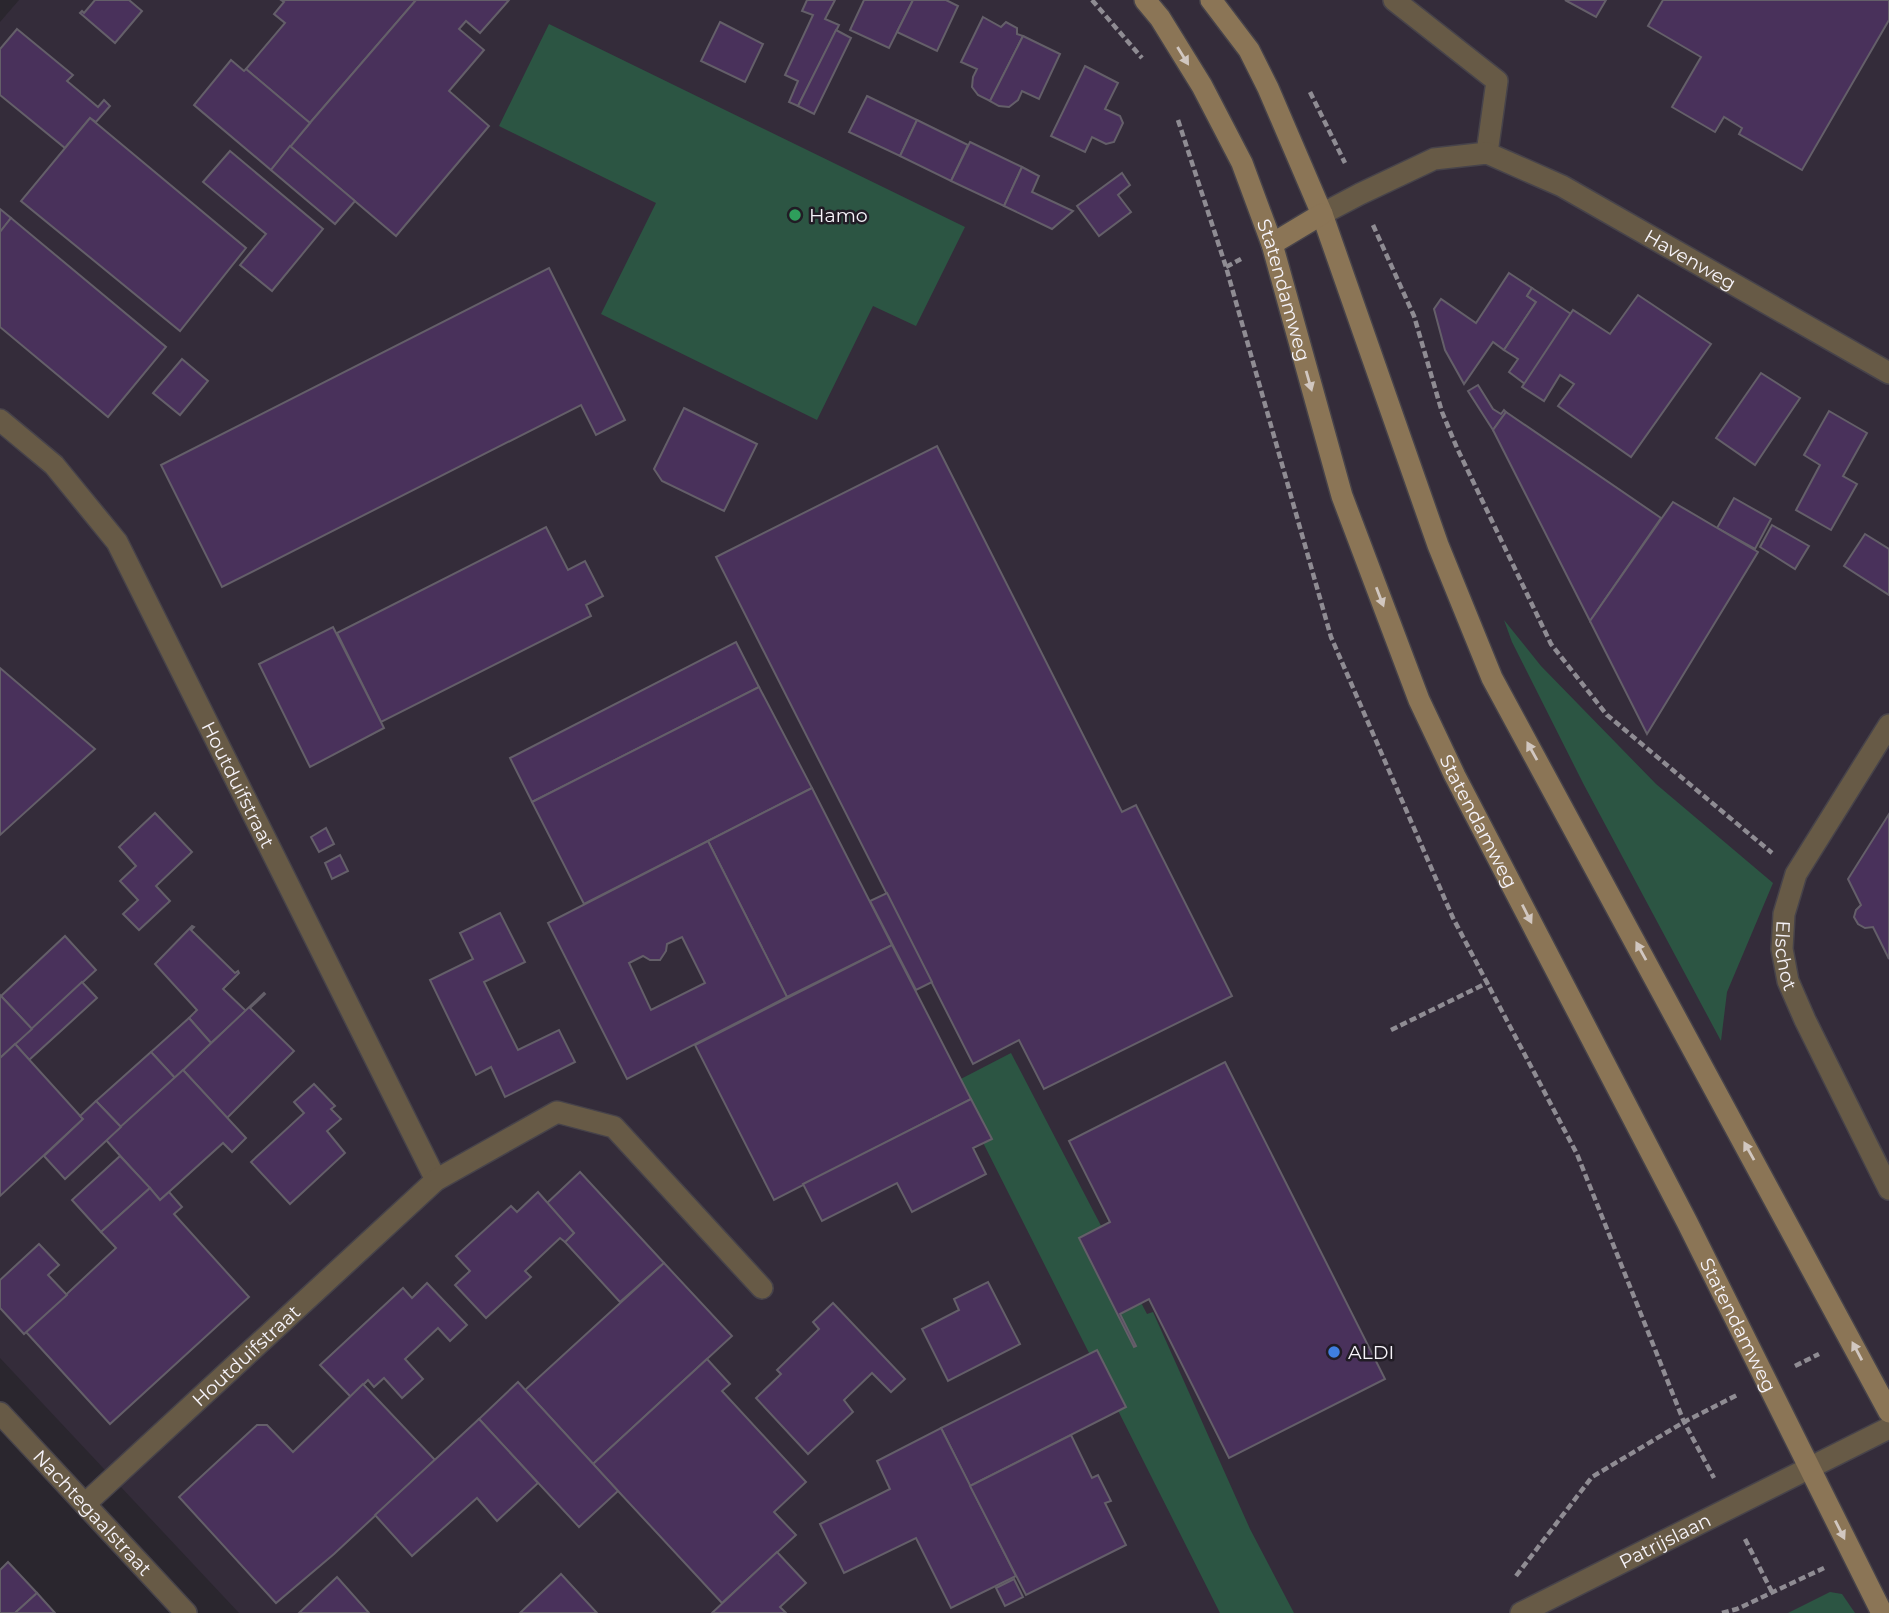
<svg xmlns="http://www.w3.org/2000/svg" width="1889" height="1613" font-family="Montserrat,sans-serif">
<rect width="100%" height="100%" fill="#2a262e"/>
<path fill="#342c3a" d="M19,0H1889V1613H239L0,1358V22Z"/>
<g fill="#2c5543">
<path d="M549,24L965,227L916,326L873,306L817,420L601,314L656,203L499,126Z"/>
<path d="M1504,620L1541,666L1656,784L1773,883L1727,992L1721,1041L1584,785L1512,642Z"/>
<path d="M1011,1053L1147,1314L1153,1312L1250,1529L1294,1613H1220L953,1083Z"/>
<path d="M1830,1592L1842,1594L1855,1613H1788Z"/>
</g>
<g fill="#49315b" stroke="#645f69" stroke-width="2" fill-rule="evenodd">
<path d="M95,0H129L142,11L115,43L80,13L82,11L84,13Z"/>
<path d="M281,0H416L310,123L246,69L285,23L274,14L284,2Z"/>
<path d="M416,0H509L480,33L466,21L459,29L484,50L449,91L489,126L396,236L290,146Z"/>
<path d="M807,0H835L825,19L839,25L798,106L789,102L798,81L785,75L813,15L802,11Z"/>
<path d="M864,0H913L889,48L850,30Z"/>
<path d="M913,0H946L958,6L937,51L897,32Z"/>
<path d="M1565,0H1606L1596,17Z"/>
<path d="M1663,0H1889V20L1802,170L1739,134L1742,128L1724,117L1715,132L1672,107L1701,57L1648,26Z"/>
<path d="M983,17L1001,27L1006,22L1017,28V34L1023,36L990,101L978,95L972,87L973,77L977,69L961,62Z"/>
<path d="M720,22L763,44L745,82L701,61Z"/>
<path d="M17,29L73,75L67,81L98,107L104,100L110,106L96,122L90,118L65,148L0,95V49Z"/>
<path d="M836,30L851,38L814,114L798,106Z"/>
<path d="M1023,36L1060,54L1039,99L1022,91L1018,100L1009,107L999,106L990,101Z"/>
<path d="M231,60L244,71L246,69L310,123L271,170L194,105Z"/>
<path d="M1085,66L1118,83L1105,109L1120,116L1123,123L1114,142L1106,144L1092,137L1085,152L1051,136Z"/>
<path d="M867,96L917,120L900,156L849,132Z"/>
<path d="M90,118L246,248L180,331L21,201Z"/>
<path d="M917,120L968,145L951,181L900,156Z"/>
<path d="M970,142L1022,167L1004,206L951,181Z"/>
<path d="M290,146L355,201L335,224L271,170Z"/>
<path d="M230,151L323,229L272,291L240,265L266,234L203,182Z"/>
<path d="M1022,167L1039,176L1032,192L1073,211L1052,229L1004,206Z"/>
<path d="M1122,173L1130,185L1118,195L1131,212L1099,236L1077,206Z"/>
<path d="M0,209L11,218L0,232Z"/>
<path d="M11,218L166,347L108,417L0,327V232Z"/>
<path d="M549,268L625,420L596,435L581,405L222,587L161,465Z"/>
<path d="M1509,273L1532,288L1527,296L1536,302L1504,350L1493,342L1464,384L1445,350L1434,309L1441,299L1476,323Z"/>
<path d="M1532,288L1571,314L1525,384L1509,372L1518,359L1504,350L1536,302L1527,296Z"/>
<path d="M1638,295L1711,344L1631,457L1558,406L1574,384L1560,375L1544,401L1522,387L1573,310L1610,334Z"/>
<path d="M182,359L208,381L180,415L153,393Z"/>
<path d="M1761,373L1800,398L1755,465L1716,438Z"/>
<path d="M1478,385L1493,409L1501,414L1504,410L1506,412L1493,430L1468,391Z"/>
<path d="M684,408L757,444L724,511L662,481L654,469Z"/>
<path d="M1829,411L1867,433L1843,476L1857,484L1831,530L1796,510L1820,465L1804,455Z"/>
<path d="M1506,412L1661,518L1590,621L1493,430Z"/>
<path d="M937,446L1122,812L1136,805L1232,996L1044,1089L1019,1040L973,1064L716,557Z"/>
<path d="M1734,498L1771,519L1755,549L1717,528Z"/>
<path d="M1673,502L1758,552L1647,734L1590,621Z"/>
<path d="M1772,525L1809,546L1795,569L1760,547Z"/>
<path d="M546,527L568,570L585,561L603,596L586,605L591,616L381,722L337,633Z"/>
<path d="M1865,534L1889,549V595L1844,566Z"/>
<path d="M333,627L384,728L310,767L259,664Z"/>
<path d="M736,642L759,687L532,802L510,758Z"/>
<path d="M0,668L95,749L0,835Z"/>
<path d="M759,687L812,788L584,904L532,802Z"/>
<path d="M812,788L892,945L787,997L708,841Z"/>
<path d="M155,813L192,852L156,886L170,901L139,930L123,914L138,900L120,881L136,866L119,847Z"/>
<path d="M1889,814V959L1873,927L1865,928L1858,924L1854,917L1856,910L1861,905L1848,879Z"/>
<path d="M326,828L334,844L319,852L311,837Z"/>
<path d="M708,841L787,997L627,1079L548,923ZM682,937L705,983L651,1010L629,963L643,956L650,960H660L666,951L667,944Z"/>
<path d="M340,855L348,871L332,879L325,863Z"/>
<path d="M887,893L932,982L916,990L870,901Z"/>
<path d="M500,913L525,962L484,982L518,1050L559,1030L575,1062L505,1097L491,1067L476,1075L430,980L473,959L460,933Z"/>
<path d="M192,926L194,927L191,930L235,973L238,971L239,973L223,989L246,1011L211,1043L189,1018L197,1010L155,964Z"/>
<path d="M65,936L96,970L32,1029L1,996Z"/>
<path d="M892,945L971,1099L774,1200L695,1045Z"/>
<path d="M82,982L97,998L29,1060L15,1044Z"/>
<path d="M264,993L265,994L250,1008L294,1051L227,1118L183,1070Z"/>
<path d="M0,995L32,1029L0,1058Z"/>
<path d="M189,1018L211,1043L175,1078L151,1052Z"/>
<path d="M15,1044L83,1119L0,1196V1058Z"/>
<path d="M151,1052L175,1078L121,1127L96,1101Z"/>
<path d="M1225,1062L1385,1379L1229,1458L1149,1299L1120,1314L1136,1346L1134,1347L1079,1238L1110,1222L1069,1141Z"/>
<path d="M183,1070L246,1138L232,1152L223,1143L160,1200L106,1140Z"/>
<path d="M314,1084L335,1106L331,1109L341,1119L327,1131L345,1153L290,1204L251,1162L304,1113L294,1102Z"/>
<path d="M971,1099L992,1139L973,1148L986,1174L912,1212L897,1183L822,1221L803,1184Z"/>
<path d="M96,1101L121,1127L65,1179L44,1156L83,1119L80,1116Z"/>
<path d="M120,1156L150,1188L101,1232L72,1200Z"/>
<path d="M580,1172L664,1263L620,1302L565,1242L574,1233L547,1203Z"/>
<path d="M150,1188L160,1200L169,1192L182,1207L174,1214L249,1297L110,1424L26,1332L116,1248L101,1232Z"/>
<path d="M538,1192L574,1233L565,1242L560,1238L525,1271L531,1277L486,1318L455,1285L470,1271L456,1256L511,1206L517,1212Z"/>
<path d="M39,1244L59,1265L48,1275L67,1295L24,1334L0,1308V1280Z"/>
<path d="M664,1263L732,1336L593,1464L525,1390Z"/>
<path d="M988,1282L1020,1344L948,1381L922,1329L959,1310L954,1299Z"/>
<path d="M427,1283L467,1325L450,1341L438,1328L405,1359L423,1379L402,1398L384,1378L374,1387L368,1380L351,1397L320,1365L403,1288L412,1298Z"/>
<path d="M833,1303L905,1379L891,1392L872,1373L844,1400L853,1412L808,1454L756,1398L781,1374L777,1370L819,1329L813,1322Z"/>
<path d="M1097,1350L1126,1407L970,1486L941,1428Z"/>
<path d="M707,1359L730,1384L722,1391L806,1482L774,1512L796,1535L722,1603L593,1464Z"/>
<path d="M518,1382L618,1491L579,1527L479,1419Z"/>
<path d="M363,1384L435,1460L334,1554L276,1603L179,1497L257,1425H267L293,1452Z"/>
<path d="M479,1419L538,1483L497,1521L477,1498L412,1556L375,1515Z"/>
<path d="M941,1428L1016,1576L951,1608L916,1538L844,1573L820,1524L890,1489L877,1461Z"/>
<path d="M1071,1435L1092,1478L1098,1475L1111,1501L1105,1503L1126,1545L1026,1595L970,1486Z"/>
<path d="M777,1552L806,1583L780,1607L786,1613H712Z"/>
<path d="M8,1562L37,1593L15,1613H0V1570Z"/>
<path d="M561,1574L597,1613H520L560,1575Z"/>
<path d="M337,1577L369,1613H299Z"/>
<path d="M1014,1579L1023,1597L1005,1606L996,1588Z"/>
<path d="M37,1593L55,1613H15Z"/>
</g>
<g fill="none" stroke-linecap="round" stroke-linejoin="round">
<defs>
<g id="street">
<path d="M1394,0L1497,81L1487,153"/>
<path id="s1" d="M1322,214L1360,194L1434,159L1487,153L1562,186L1889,373"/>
<path id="s2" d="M0,420L54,465L117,542L436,1180"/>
<path id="s3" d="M1889,725L1796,874L1784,914L1782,949L1788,981L1805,1020L1889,1189"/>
<path id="s4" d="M0,1413L186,1613"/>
<path id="s5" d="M85,1504L436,1180L557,1112L614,1127L762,1288"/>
<path id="s6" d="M1521,1613L1889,1428"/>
</g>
<g id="secondary">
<path id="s7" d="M1145,0L1160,18L1202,86L1242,163L1272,244L1342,496L1419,700L1455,776L1687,1222L1882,1613"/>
<path d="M1211,0L1249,50L1268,88L1322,214L1438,545L1492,678L1889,1412"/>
<path d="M1272,244L1322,214"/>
</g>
</defs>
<use href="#street" stroke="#47434a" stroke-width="24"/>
<use href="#secondary" stroke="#47434a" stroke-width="24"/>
<g stroke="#8f8c93" stroke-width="4.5" stroke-dasharray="7 3.5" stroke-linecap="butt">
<path d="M1092,0L1142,58"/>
<path d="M1310,92L1345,163"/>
<path d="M1178,120L1226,267L1331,637L1453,918L1577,1154L1684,1422L1714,1478"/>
<path d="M1373,225L1414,316L1442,412L1457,448L1551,644L1607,715L1772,853"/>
<path d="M1226,267L1241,259"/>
<path d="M1391,1030L1489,982"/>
<path d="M1795,1366L1819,1354"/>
<path d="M1745,1539L1772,1592"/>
<path d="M1516,1576L1592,1477L1684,1422L1737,1395"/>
<path d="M1722,1613L1737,1609L1824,1568"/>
</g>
<use href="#street" stroke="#675a46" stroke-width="21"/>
<use href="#secondary" stroke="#8b7556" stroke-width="21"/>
</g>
<defs><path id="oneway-solid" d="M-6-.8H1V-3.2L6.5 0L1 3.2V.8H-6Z" transform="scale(1.75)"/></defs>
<g fill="#d1c7c0">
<use href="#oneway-solid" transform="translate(1183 56) rotate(58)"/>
<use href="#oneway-solid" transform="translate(1309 381) rotate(74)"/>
<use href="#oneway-solid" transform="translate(1380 597) rotate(69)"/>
<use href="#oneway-solid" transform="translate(1532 751) rotate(-119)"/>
<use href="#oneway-solid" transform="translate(1527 914) rotate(63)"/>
<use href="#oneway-solid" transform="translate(1641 951) rotate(-119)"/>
<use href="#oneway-solid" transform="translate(1749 1151) rotate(-119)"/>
<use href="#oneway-solid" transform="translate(1857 1351) rotate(-118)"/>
<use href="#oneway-solid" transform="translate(1840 1530) rotate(63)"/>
</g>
<circle fill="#2e9e5b" stroke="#211c25" stroke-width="2.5" cx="795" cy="215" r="7"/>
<circle fill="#3f7fe0" stroke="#211c25" stroke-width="2.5" cx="1334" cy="1352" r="7"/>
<g text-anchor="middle" stroke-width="5" stroke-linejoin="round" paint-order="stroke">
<g font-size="19" fill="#f6f3f9" stroke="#211c25" text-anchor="start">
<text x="809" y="222">Hamo</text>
<text x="1348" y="1359">ALDI</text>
</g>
<g font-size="19" fill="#f6f3f9" stroke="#211c25">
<text dy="7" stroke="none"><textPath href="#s1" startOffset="408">Havenweg</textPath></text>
<text dy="7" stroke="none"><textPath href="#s7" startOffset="324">Statendamweg</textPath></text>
<text dy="7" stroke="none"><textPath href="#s2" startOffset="441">Houtduifstraat</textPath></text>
<text dy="7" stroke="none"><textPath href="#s7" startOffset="891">Statendamweg</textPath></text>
<text dy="7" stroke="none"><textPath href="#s3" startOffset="259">Elschot</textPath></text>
<text dy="7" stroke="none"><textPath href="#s7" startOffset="1458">Statendamweg</textPath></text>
<text dy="7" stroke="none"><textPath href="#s5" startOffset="219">Houtduifstraat</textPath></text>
<text dy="7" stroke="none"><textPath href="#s4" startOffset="136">Nachtegaalstraat</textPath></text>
<text dy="7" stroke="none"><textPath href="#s6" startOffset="161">Patrijslaan</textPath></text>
</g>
</g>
</svg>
